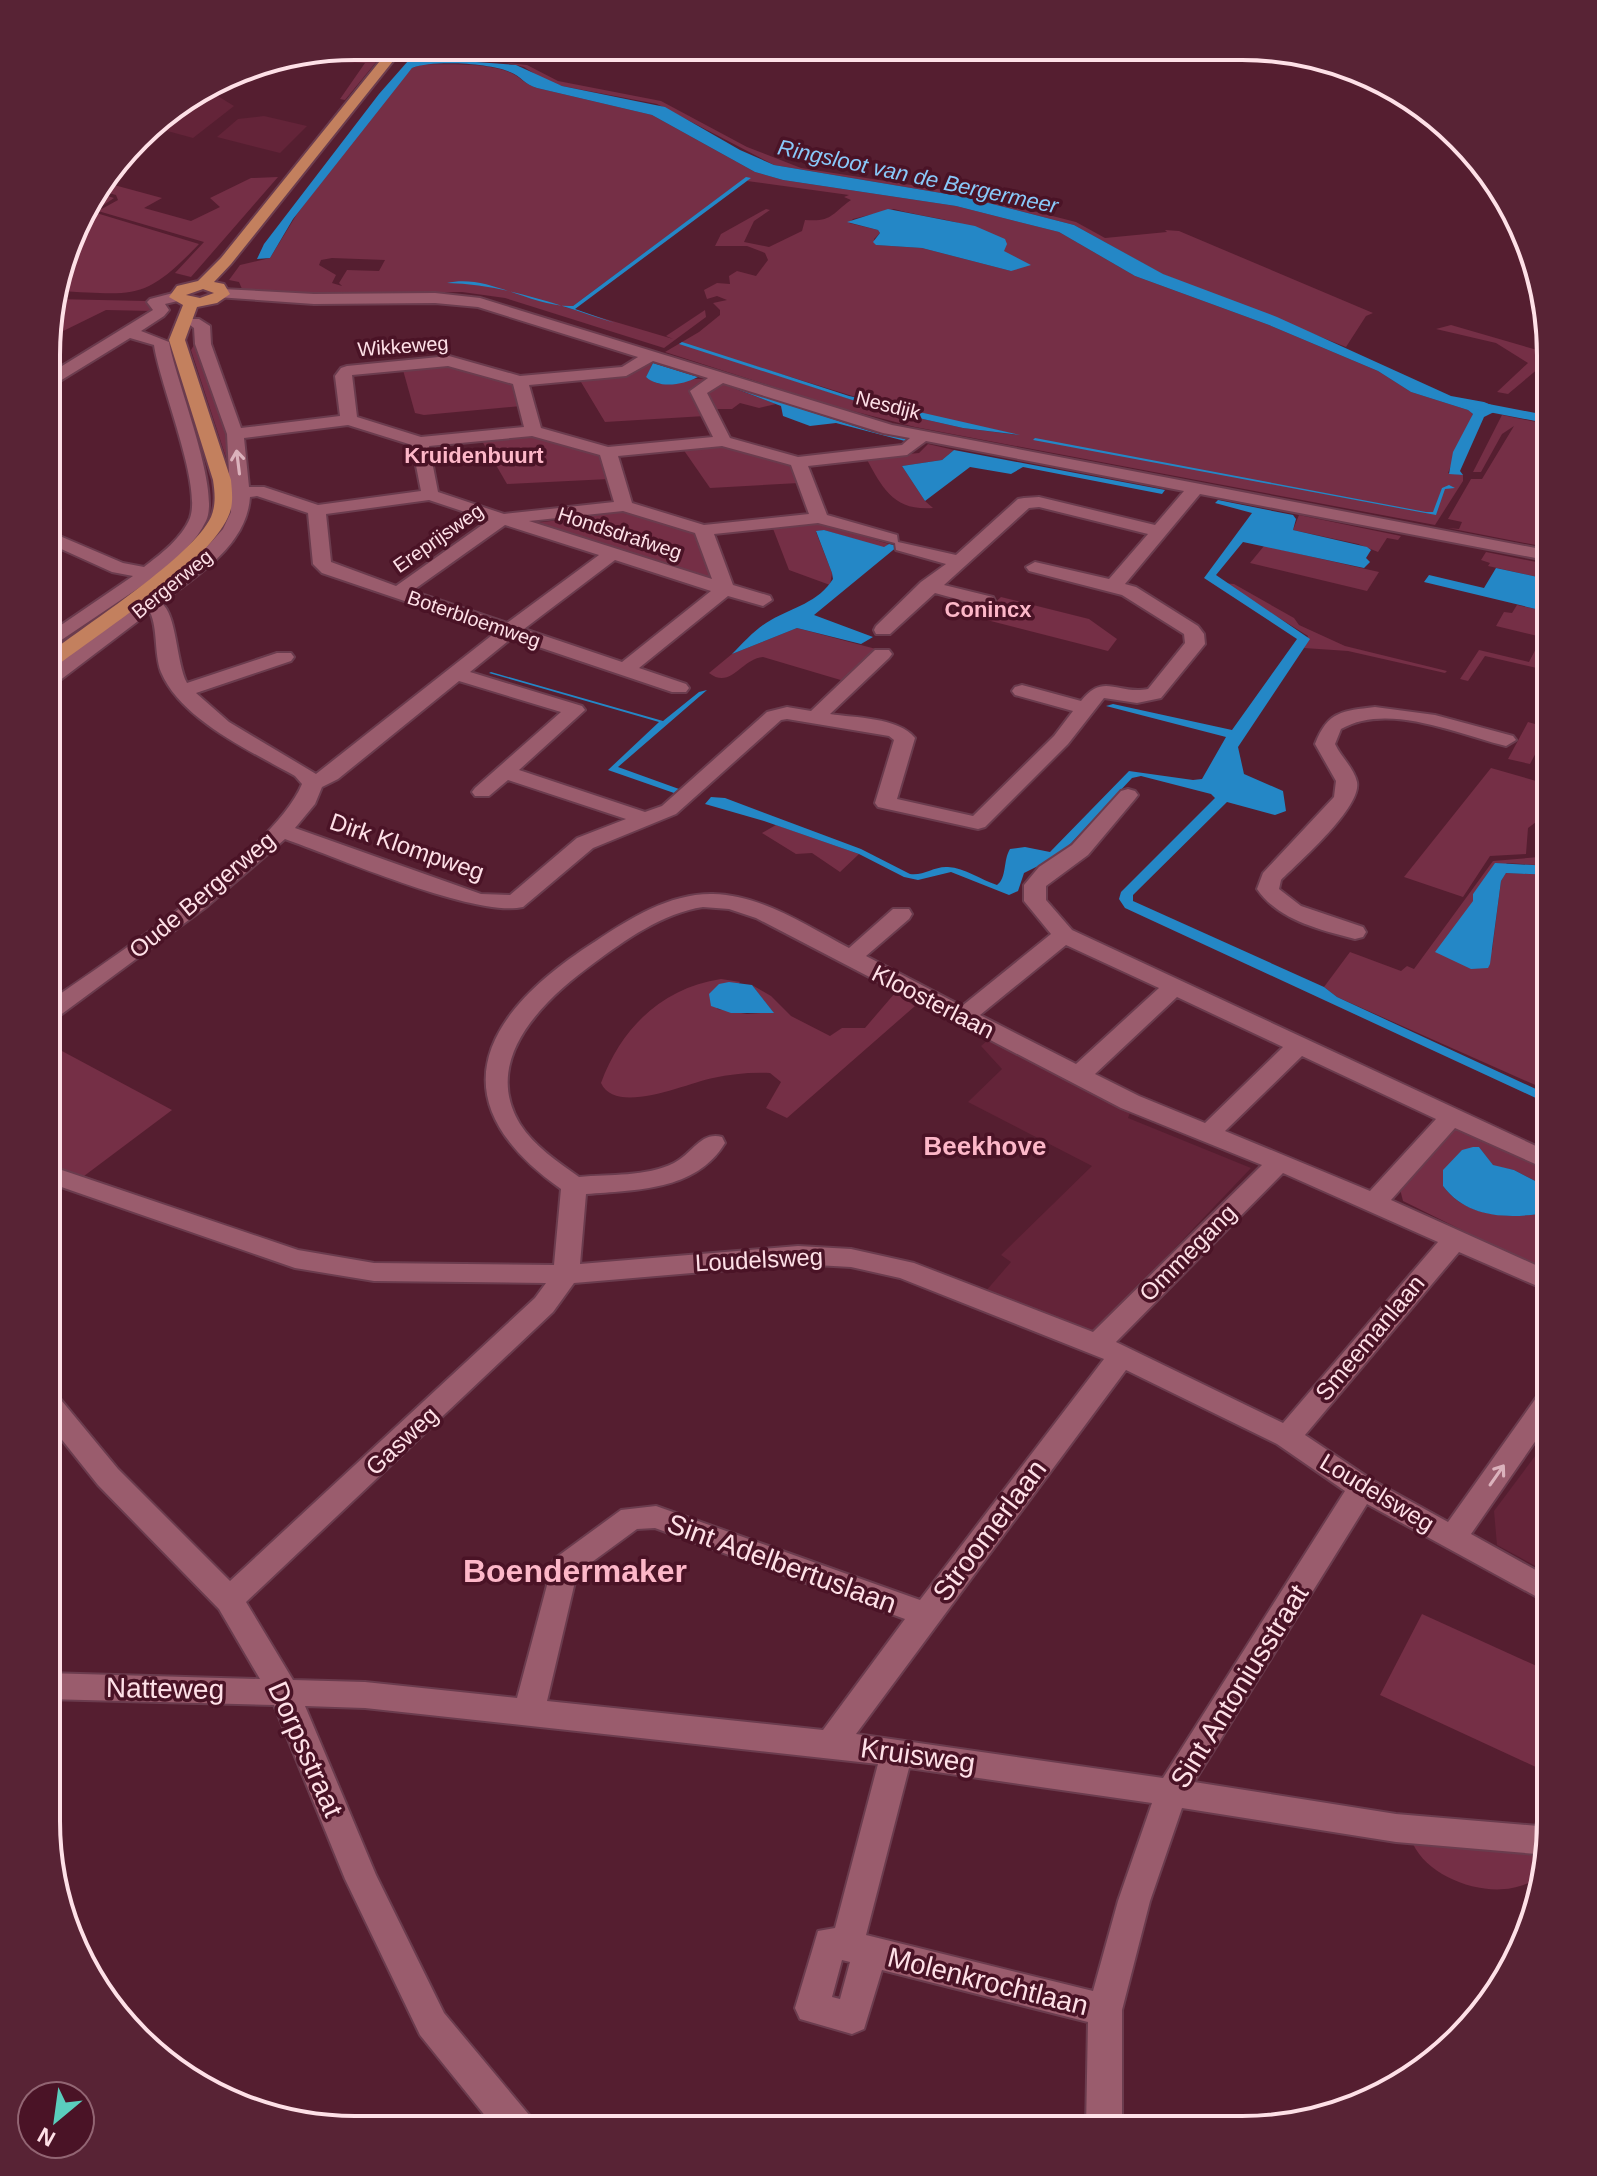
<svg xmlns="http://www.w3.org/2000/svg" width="1597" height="2176" font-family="Helvetica,sans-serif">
<rect width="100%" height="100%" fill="#551e30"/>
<g fill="#642439">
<path d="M208,90L234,106L193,138L149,126Z"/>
<path d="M264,116L307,126L280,153L217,137L238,119Z"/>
<path d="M988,1040L1131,1110L1128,1118L1251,1168L1094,1333L985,1292L1011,1262L1001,1255L1092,1166L968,1102L1002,1069L981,1046Z"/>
<path d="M1550,1436V1574L1497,1545L1494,1511Z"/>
</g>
<g fill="#752f46" fill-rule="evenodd">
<path d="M299,58L377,61L345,100L340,99L365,63L323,61L252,65Z"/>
<path d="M507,63L527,65L558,81L661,101L747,147L801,168L957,192L1076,222L1105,238L1167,232L1165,230L1179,231L1373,313L1366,316L1346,347L1162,274L1074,225L965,197L774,165L657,104L562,86L544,80L524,67Z"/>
<path d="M424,64C450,65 484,62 509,72C520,76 525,85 537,88L652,115L755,172L783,180L956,206L1059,232L1135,276L1269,325L1378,371L1411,392L1468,410L1473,414L1448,473L1463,475V481L1435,525L915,427L837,407L665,352L699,332L720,315V310L713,303L727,300L717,296L707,299L704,290L717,283L730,284L729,276L737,271L756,276L768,260L765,253L747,246H715L721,234L766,209L770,210L754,221L744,242L769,247L802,231L805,220C833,222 831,214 851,200L844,197L849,195L747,181L750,178L729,190L573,306L565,307L673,339L666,336L705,310L706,317L664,348L505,298L462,292L324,294L242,289L239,282L229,280L240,265L270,258L297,214L390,92L412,68ZM894,209C938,222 997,217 1011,271L922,248L876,245L874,239L880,233L878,230L849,223L853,219ZM332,258L385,260L379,271L347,270L339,283L342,286L332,283L336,275L319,265L321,260ZM680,343L885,406L1019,435L963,428L883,410Z"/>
<path d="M278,177L191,277L175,273L204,242L98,211L118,200L116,195L97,190L103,182L162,198L144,208L191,221L220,207L210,198L251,178Z"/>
<path d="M95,192L114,198L93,212L199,244C143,303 134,294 57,291L87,201Z"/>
<path d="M54,299L146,301L153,311L106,310L49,338V315Z"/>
<path d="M1451,325L1551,354V358L1508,394L1497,392L1528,363L1496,343L1436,329Z"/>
<path d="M197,340L225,421L233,479L191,350Z"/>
<path d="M648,362L653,363L646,377C666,394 687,374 707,380L705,416L605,422L578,377Z"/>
<path d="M450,365L511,382L521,406L424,415L415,413L403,370Z"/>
<path d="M720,383L776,404L759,408L740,403L732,409H712L705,393Z"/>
<path d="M1502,415L1551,425V548L1448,528L1459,529L1462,522L1448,519L1471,479H1482L1514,426L1502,434L1481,472H1473Z"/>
<path d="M532,436L603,456L609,479L507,484L482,441Z"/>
<path d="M928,444L954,450L942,460L902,466L925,501L933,508C894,511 883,489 866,458L919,453Z"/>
<path d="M726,445L790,464L799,483L710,488L683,449Z"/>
<path d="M627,511L699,533L716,582L528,524Z"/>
<path d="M1299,515L1401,536L1398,540L1387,538L1378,552L1358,544L1293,530Z"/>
<path d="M815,522L889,544L884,548L824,530L816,532L832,573L830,585L789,570L772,526Z"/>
<path d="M1264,546L1379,572L1367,591L1250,563Z"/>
<path d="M1486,552L1551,565V580L1488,566L1490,563L1481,560Z"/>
<path d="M1223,583L1234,584L1294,618L1299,625L1345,646L1447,671L1445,673L1348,651L1304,648L1308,636Z"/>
<path d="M1551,592V650L1541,669L1485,656L1468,681L1460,679L1479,650L1529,662L1542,637L1496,626L1504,612L1512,613L1517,605L1540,610Z"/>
<path d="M1001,597L1089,619L1117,639L1108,651L979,618Z"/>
<path d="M797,628L876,649L844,681L763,657C741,659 731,690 709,673L732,654Z"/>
<path d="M1528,722L1549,728L1530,764L1508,759Z"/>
<path d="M1491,768L1536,781L1544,816L1528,828L1526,854L1490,856L1463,897L1404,877Z"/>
<path d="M776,825L859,854L840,872L812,853L796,854L762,833Z"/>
<path d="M1549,835L1551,866L1507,863L1473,894V901L1492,951L1501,881L1506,873L1551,875V1092L1337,997L1324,987L1350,952L1401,971L1407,966L1414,969L1493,861L1539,857V840Z"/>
<path d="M721,979L747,983L740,982L717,1009L747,1014L773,1012L752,985L771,996L791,1016L830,1036L842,1028H865L895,993L915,1006L787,1118L766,1108L781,1082L770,1073C751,1072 731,1074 713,1078C687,1083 616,1116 601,1083C621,1028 662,988 721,979Z"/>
<path d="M47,1043L172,1110L80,1179L47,1167Z"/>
<path d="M1460,1127L1551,1170V1189L1514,1170L1493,1166L1479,1147L1444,1170L1443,1186C1467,1219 1513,1219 1551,1212V1274L1403,1201L1400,1189L1453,1128Z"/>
<path d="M1422,1614L1550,1672V1740L1538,1768L1380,1695Z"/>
<path d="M1413,1844L1429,1846L1548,1853L1543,1878C1532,1881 1523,1886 1512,1888C1478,1895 1428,1876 1413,1844Z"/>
</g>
<g fill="#2487c6">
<path d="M328,51L516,65L562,86L665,107L740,150L774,165L965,197L1074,225L1163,274L1277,317L1451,396L1484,402L1496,407L1494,412L1484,417L1460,471L1463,475L1449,474L1453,452L1473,414L1468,410L1411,392L1378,371L1269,325L1135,276L1059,232L956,206L783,180L755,172L652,115L537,88C525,85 521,76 510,72C489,63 433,60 412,68L293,219L270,258L257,259L264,244L379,94L408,61L332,58L270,60Z"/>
<path d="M746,177L751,178L575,309L615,323C562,306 504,284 447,283C488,273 532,308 573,306Z"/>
<path d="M888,209L975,226L1005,239L1007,244L1004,251L1031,265L1011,271L922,248L876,245L873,242L880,233L878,230L847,222Z"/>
<path d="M682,342L849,396L1020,435L963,428L883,410L679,344Z"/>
<path d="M653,363L698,377C683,385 659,389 646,377Z"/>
<path d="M724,384L873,432L906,439L905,441L836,423L810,426L783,416L781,406Z"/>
<path d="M1035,438L1426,512H1433L1442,488L1449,485L1455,488L1445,489L1436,515L1033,440Z"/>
<path d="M954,450L1165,490L1162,494L1023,467L1011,474L970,467L925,501L902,466L942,460Z"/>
<path d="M1218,500L1293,515L1296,519L1293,530L1367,547L1371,550L1366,558L1370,562L1364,568L1243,542L1216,575L1310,639L1238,747L1244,774L1283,791L1286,811L1275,815L1227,802L1133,895V901L1324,987L1337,997L1551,1096V1105L1125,908L1119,899L1121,892L1215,798L1211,794L1141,776L1132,778L1060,855L1024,873L1018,891L1009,895L951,872L918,880L904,877L859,854L764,821L705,804L711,797L725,798L861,849L910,874C924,876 934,866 948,867C965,868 981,880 997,885C1007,878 1003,860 1010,849L1025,847L1050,852L1129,771L1193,780L1202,779L1226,737L1106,706L1113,704L1232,730L1297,639L1204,578L1252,513L1215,503Z"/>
<path d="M824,530L884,547L889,544L898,546L814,615L873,637L861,644L797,628L732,654C744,642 756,628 771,620C792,608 819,602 833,579L832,573L816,531Z"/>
<path d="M1496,568L1551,580V592L1540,610L1424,582L1429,575L1484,588Z"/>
<path d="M491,672L663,721L699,692L707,690L618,767L679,789L674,793L608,770L659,722L489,673Z"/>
<path d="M1495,863L1551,866V875L1506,873L1501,881L1490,964L1488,968L1471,969L1435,952L1473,901V894Z"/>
<path d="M729,982L752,985L774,1013H731L711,1006L709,994L719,984Z"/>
<path d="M1473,1147H1479L1493,1165L1514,1170L1551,1189V1212C1513,1219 1468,1220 1443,1186V1170L1462,1150Z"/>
</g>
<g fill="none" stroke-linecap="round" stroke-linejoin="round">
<path fill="#2487c6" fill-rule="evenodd" d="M1468,400L1551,416V424L1463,407L1461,404Z"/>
<defs>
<g id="minor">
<path d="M222,289L314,294L435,293L480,298L892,425L1551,551V561L1200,494L1125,584L1136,587L1198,626L1204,634L1205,644L1161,698L1137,703L1104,698L1068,744L985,827L978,829L878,807L875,803L894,740L889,736L787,719L781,720L676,814L593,848L523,907C476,918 336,857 285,839L205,908L55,1019L47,1021V1003C111,959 275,850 302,784L295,776C251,751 181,720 161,672C154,653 158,629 150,612L55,684L48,686V671L135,605L130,600L132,596H146L197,558L223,529L231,512L227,434L195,344L194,328L186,322L189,319H199L210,326L211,344L241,428L340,416L335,376L341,368L347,366L449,356L520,376L622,367L638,357L478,307L435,303L314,304L217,297L214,294ZM653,361L708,378L690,391L713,437L608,447L541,428L529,385L626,376ZM448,366L513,384L524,427L421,437L357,417L352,375ZM723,383L883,433L910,438L902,445L798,457L730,438L707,393ZM348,425L412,445L421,491L318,505L264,487H249L244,438ZM532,436L600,455L614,502L504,514L438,492L429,446ZM926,441L1184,491L1155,525L1039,497L1024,498L1018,499L956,555L898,542L897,535L827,515L808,466L907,455ZM722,446L791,465L809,514L704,525L632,503L618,456ZM257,496L308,513L313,564L322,573L496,632L316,774L229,722L196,693L291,661L294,657L291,653H277L187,683C176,663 177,613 161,603C196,576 247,546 250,497ZM429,500L489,520L396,586L331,562L326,514ZM1039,507L1148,534L1109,579L1035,562L1026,567L1029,571L1122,595L1184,634L1185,643L1148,689C1117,695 1104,672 1081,701L1022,685L1015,687L1012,691L1015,695L1073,711L1054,736L973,816L897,799L915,738C898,717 855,718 830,714L889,658L892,654L889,650H875L811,711L787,707L767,712L662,806L645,812L519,770L585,710L582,706L470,672L512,638L672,692H686L689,688L686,684L639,668L728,596L763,606L772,600L770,596L733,585L714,534L818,523L895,543L896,550L946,564L921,582L876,626L874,630L876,634H890L935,593L986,607L993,605L995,601L993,597L944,585L1029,508ZM623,511L695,533L712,579L529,521ZM505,525L599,555L507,623L412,591ZM615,560L711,591L622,662L524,629ZM459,681L561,712L475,788L472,792L475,796H489L508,780L626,819L577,838L510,895L481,894L295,828L315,804L322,787L338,779Z"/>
<path d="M177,292L185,297L182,300L165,304L169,310L164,316L141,331L169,342C176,382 221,490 206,521C196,542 178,557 161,571L160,578L152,579L48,649V634L133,576L112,572L48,543V531L123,563L144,567C161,554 182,538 190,518C202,484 160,386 154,345L130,338L55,384L49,386V374L153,310L147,302L150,299Z"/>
<path d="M1375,707L1435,715L1513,736L1516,740L1506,746C1457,734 1388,702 1341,729L1335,744C1341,757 1354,768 1357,782C1362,807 1299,862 1281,880L1279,889L1301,906L1363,927L1366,932L1363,937L1355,939C1320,930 1278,920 1257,889L1263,873L1334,797L1336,781L1315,744C1328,711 1342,711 1375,707Z"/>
<path d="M1128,789L1135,791L1138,795L1135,799L1088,855L1046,886V900L1072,930L1551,1153V1171L1455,1128L1391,1200L1551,1272V1292L1459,1252L1305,1435L1372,1480L1448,1522L1541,1391L1551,1388L1550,1420L1471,1534L1550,1578V1604L1367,1504L1194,1782L1396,1814L1550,1827L1548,1855L1396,1842L1182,1808L1150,1901L1122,2010V2130H1086L1088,2022L882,1970L864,2029L852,2034L800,2019L795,2008L818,1931L835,1928L878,1764L365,1708L305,1706L376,1875L444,2013L530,2116L535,2128H495L420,2035L345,1879L274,1705L46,1699V1673L260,1679L219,1609L98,1485L47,1421V1392L57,1395L118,1469L230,1581L535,1298L546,1283L374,1281L295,1268L47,1182V1165L298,1250L374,1263L554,1265L561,1189C433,1099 484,1012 596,941C630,918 671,893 713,894C762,895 807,926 849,948L893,909H909L912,914L909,919L866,956L962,1006L1051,934L1024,901V885L1039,867L1072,845L1121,791ZM703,907L729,909L756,918L1121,1108L1262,1165L1093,1332L914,1263L851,1249L798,1246L580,1264L586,1194C636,1190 696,1191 725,1143L722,1137C701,1131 692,1154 674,1163C646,1177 610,1174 579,1177C558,1162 534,1146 520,1124C480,1058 546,998 594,963C625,940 663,913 703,907ZM1066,945L1159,988L1076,1064L980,1015ZM1177,997L1283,1047L1205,1123L1139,1096L1095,1074ZM1302,1056L1436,1119L1370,1191L1225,1131ZM1283,1173L1438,1242L1283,1423L1116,1342ZM798,1264L851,1267L900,1278L1104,1359L920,1600L656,1506L621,1510L554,1559L517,1698L365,1682L293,1680L246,1602L553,1312L574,1283ZM1126,1370L1277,1444L1345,1491L1163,1778L856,1734ZM655,1528L905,1619L823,1730L547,1701L577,1573L637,1529ZM909,1768L1152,1803L1118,1901L1093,1991L866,1935ZM842,1960L850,1962L840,1999L832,1997Z"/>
</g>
<path id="major" d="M392,46H405L231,264L214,282L224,284L230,294L217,303L197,307L185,340L231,480C232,492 234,505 228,517C207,564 100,633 55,667L48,669V654C87,624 192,557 211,517C216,505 215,493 213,480L169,340L183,305L169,297L177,286L198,281L221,258ZM203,289L214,293L200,298L186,295Z"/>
</defs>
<use href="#minor" stroke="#6b3c4e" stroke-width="4"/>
<use href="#major" stroke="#6b3c4e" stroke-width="4"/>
<use href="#minor" fill="#9a5c6d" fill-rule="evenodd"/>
<use href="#major" fill="#c3805e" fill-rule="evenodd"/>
</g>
<defs><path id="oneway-shaft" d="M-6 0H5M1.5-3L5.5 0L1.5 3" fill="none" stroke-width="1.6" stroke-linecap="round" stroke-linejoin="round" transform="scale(2)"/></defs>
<g stroke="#dbb2bc">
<use href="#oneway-shaft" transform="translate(238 462) rotate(-97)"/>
<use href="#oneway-shaft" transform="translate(1497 1475) rotate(-55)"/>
</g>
<g text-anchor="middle" stroke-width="7" stroke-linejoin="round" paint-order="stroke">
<g font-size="20" fill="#fee0e7" stroke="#4a1326">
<text transform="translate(403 346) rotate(-4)" y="7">Wikkeweg</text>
<text transform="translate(888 405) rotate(14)" y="7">Nesdijk</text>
<text transform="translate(620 533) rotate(18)" y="7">Hondsdrafweg</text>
<text transform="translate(438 538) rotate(-35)" y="7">Ereprijsweg</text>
<text transform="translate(172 584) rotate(-39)" y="7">Bergerweg</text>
<text transform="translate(474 619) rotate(19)" y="7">Boterbloemweg</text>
</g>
<g font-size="22" font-style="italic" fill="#89c9fa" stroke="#4a1326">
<text transform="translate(918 176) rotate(12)" y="8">Ringsloot van de Bergermeer</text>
</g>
<g font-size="22" font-weight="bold" fill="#fdb7c8" stroke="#4a1326">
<text x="474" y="463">Kruidenbuurt</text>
<text x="988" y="617">Conincx</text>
</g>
<g font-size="24" fill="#fee0e7" stroke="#4a1326">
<text transform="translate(407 847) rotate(19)" y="8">Dirk Klompweg</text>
<text transform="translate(202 895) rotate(-40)" y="8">Oude Bergerweg</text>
<text transform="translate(933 1002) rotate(27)" y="8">Kloosterlaan</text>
<text transform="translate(1188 1253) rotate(-45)" y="8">Ommegang</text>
<text transform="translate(759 1260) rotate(-3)" y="8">Loudelsweg</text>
<text transform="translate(1370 1338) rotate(-50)" y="8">Smeemanlaan</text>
<text transform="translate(402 1441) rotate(-43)" y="8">Gasweg</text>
<text transform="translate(1377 1493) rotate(31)" y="8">Loudelsweg</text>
</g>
<g font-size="26" font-weight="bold" fill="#fdb7c8" stroke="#4a1326">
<text x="985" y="1155">Beekhove</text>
</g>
<g font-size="28" fill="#fee0e7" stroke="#4a1326">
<text transform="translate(989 1530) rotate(-53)" y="10">Stroomerlaan</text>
<text transform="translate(782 1563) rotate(20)" y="10">Sint Adelbertuslaan</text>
<text transform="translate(1239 1686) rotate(-58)" y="10">Sint Antoniusstraat</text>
<text transform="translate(165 1688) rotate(1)" y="10">Natteweg</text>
<text transform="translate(306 1749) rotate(66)" y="10">Dorpsstraat</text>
<text transform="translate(918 1755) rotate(8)" y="10">Kruisweg</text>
<text transform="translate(988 1981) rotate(14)" y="10">Molenkrochtlaan</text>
</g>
<g font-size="32" font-weight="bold" fill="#fdb7c8" stroke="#4a1326">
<text x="575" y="1582">Boendermaker</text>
</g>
</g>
<path d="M0 0H1597V2176H0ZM355 60H1242A295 295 0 0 1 1537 355V1821A295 295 0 0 1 1242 2116H355A295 295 0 0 1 60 1821V355A295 295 0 0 1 355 60Z" fill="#582335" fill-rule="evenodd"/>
<path fill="none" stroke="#fee0e7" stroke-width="4" d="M355 60H1242A295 295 0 0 1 1537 355V1821A295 295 0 0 1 1242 2116H355A295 295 0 0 1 60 1821V355A295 295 0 0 1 355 60Z"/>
<g transform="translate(56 2120) rotate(209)"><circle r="38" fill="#4a1326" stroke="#926573" stroke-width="2"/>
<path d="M0-6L14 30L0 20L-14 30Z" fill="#5acebd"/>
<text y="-12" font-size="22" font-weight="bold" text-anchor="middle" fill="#fee0e7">N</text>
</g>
</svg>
